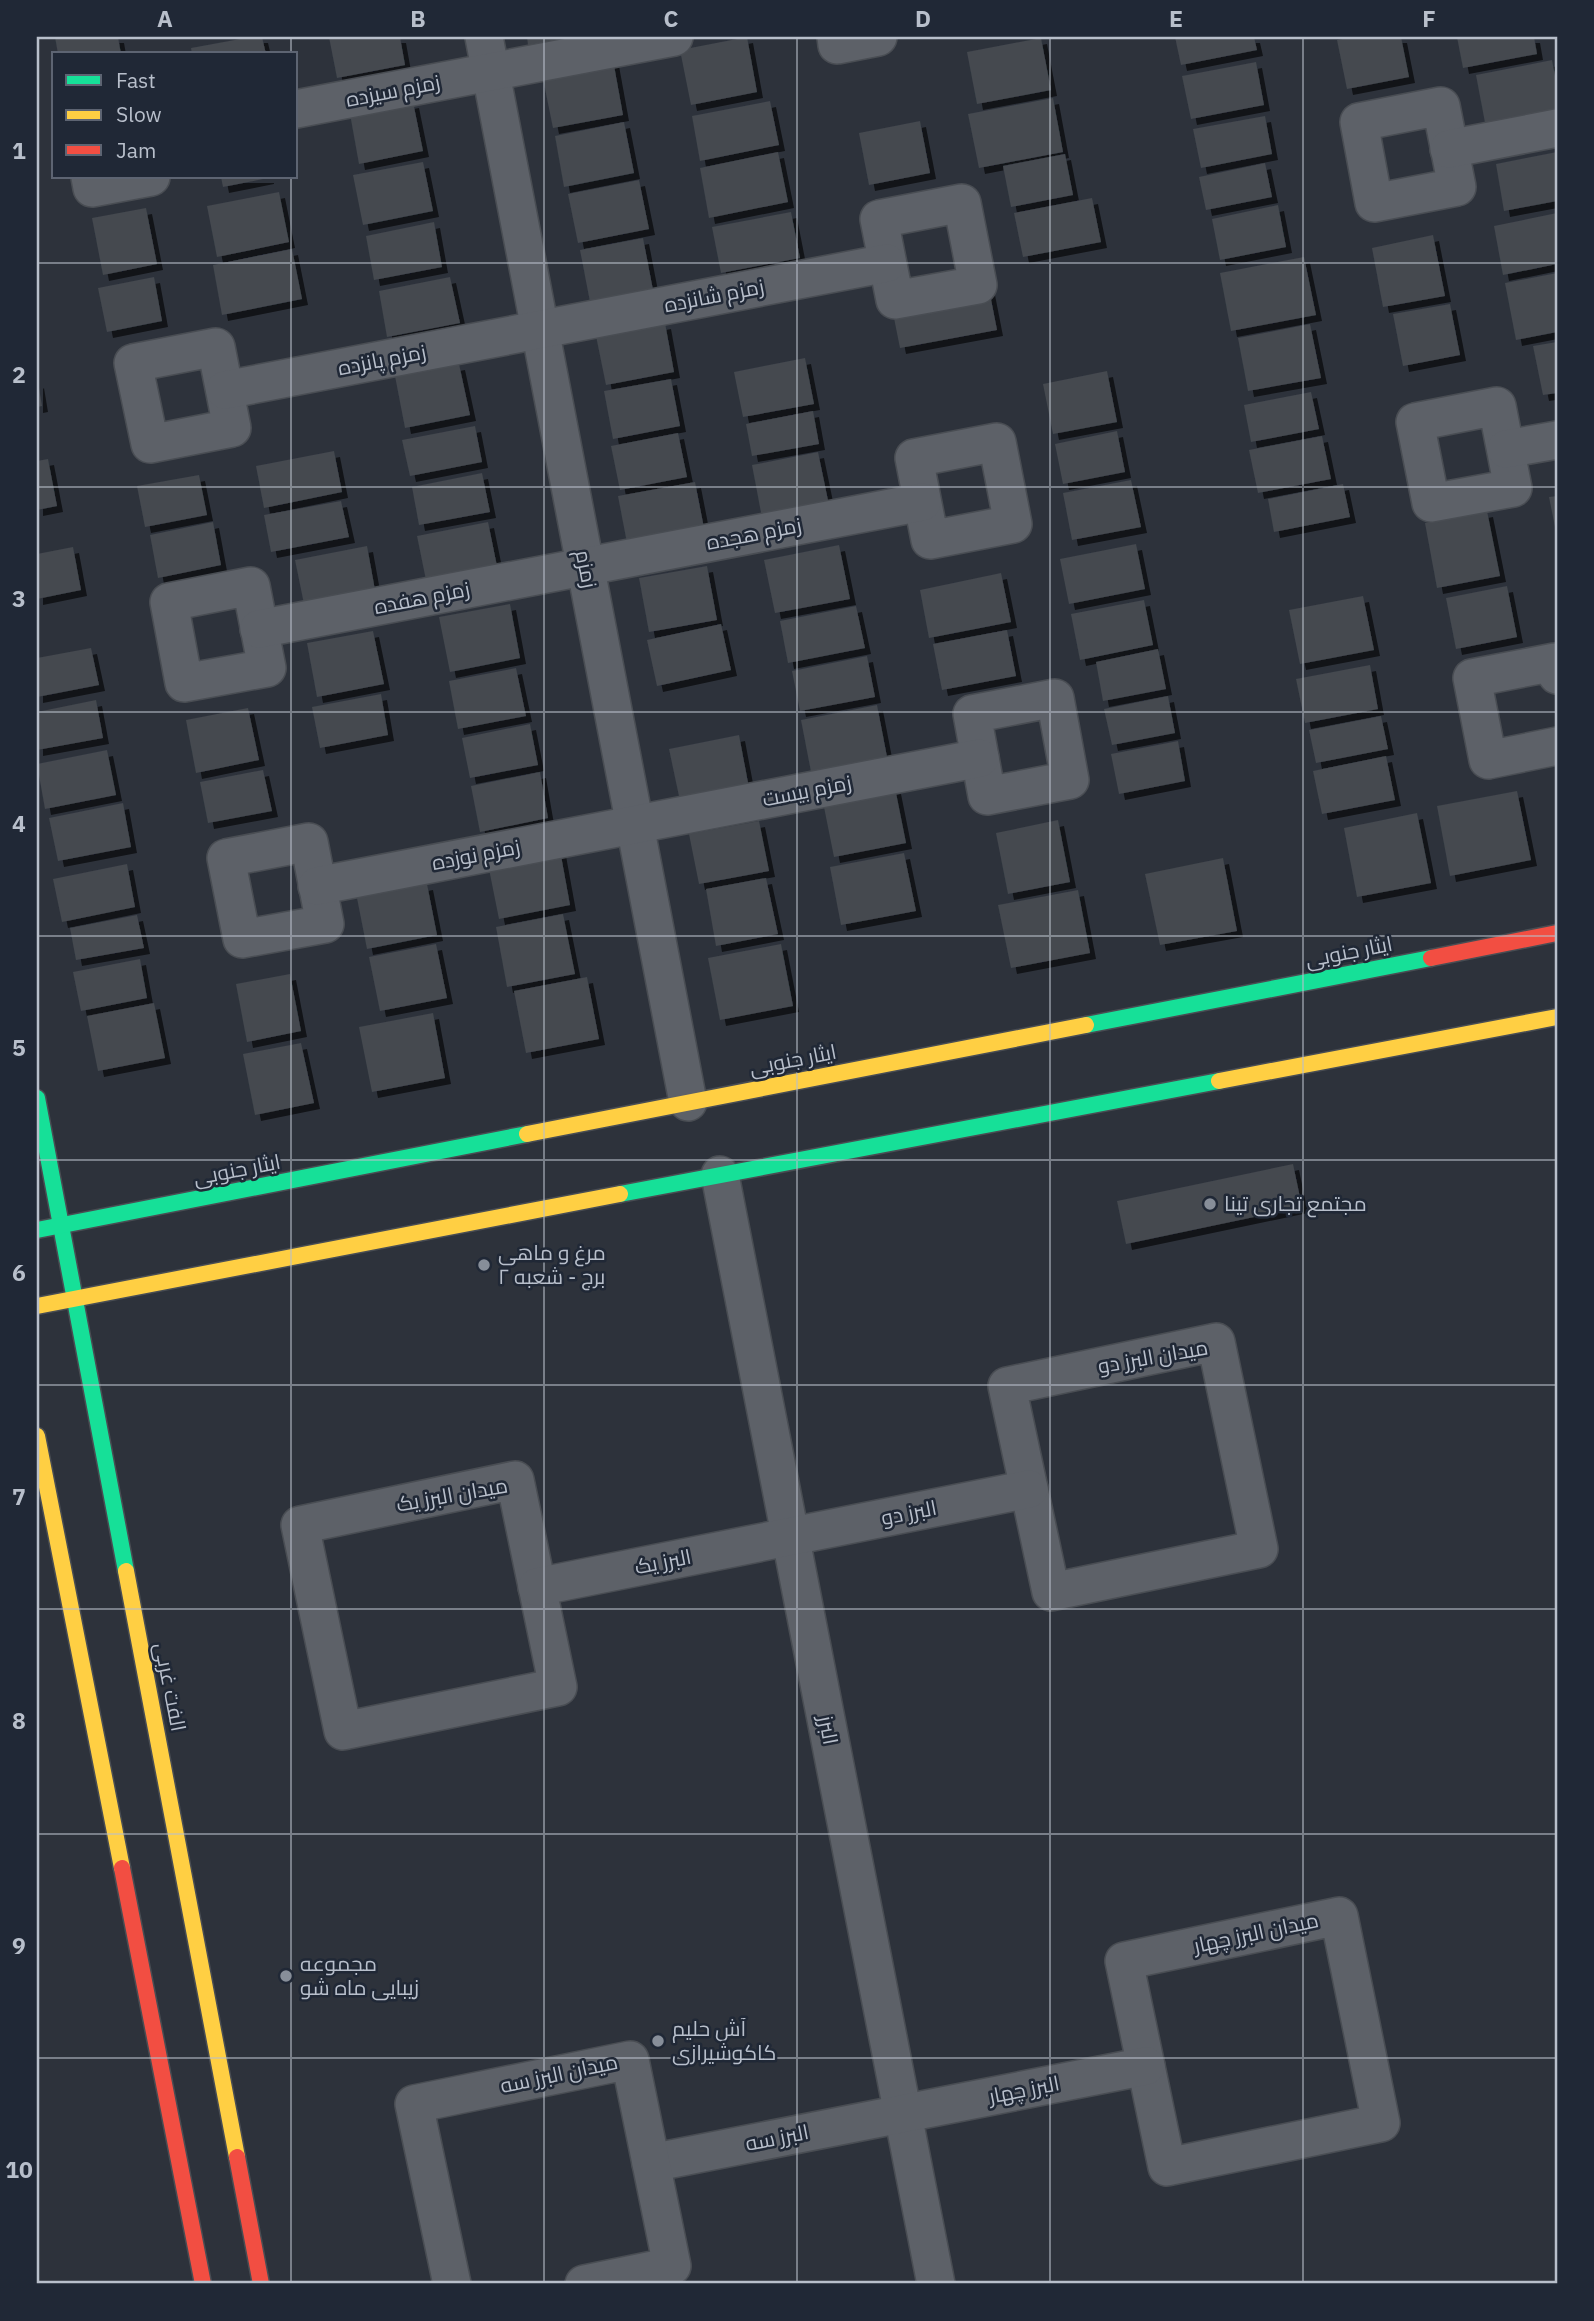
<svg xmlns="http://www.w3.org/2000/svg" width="1594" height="2321" font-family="'IBM Plex Sans',Cairo,sans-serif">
<defs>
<filter id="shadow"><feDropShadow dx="6" dy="6" stdDeviation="0" flood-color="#0009"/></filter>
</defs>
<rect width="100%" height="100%" fill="#2d323b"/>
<g fill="#44484f" filter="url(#shadow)">
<path d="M55,37H118L121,54H58Z"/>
<path d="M251,37H262L266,54H192L191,48Z"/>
<path d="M329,37H400L405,65L337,78Z"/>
<path d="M527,37H563L564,38L528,45Z"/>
<path d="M747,37L757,92L691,105L680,50Z"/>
<path d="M1175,37H1254L1257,50L1181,65Z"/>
<path d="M1354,37H1401L1409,77L1347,89L1337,40Z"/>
<path d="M1457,37H1534L1537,54L1463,68Z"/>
<path d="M1041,38L1051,90L977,104L967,52Z"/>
<path d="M613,60L623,115L553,128L542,74Z"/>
<path d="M1552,60L1557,86V114L1486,128L1476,75Z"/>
<path d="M1256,62L1264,105L1191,119L1182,76Z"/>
<path d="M1053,98L1063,152L979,168L968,114Z"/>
<path d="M770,101L779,145L700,161L692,116Z"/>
<path d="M413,102L423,151L359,164L350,114Z"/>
<path d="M1265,116L1272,154L1201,168L1193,129Z"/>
<path d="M920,121L930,173L869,185L859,133Z"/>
<path d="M624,122L634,173L564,187L555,136Z"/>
<path d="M778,152L788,202L709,218L700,168Z"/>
<path d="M1557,152V201L1504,211L1496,164Z"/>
<path d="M1065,154L1073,195L1011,207L1003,166Z"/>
<path d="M423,162L433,211L363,225L353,175Z"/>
<path d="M1265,163L1272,197L1206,210L1199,177Z"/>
<path d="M221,177H268V178L223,187Z"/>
<path d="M639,180L649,229L578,243L568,194Z"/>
<path d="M279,192L289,242L217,257L207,206Z"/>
<path d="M1092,198L1101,242L1023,257L1014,213Z"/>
<path d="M1278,205L1286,247L1220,260L1212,219Z"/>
<path d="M146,208L157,264L103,275L92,218Z"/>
<path d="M791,212L800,258L721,273L712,227Z"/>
<path d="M1557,213V264L1503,275L1494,226Z"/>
<path d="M434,222L442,267L374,280L366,236Z"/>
<path d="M1433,235L1445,296L1383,307L1372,248Z"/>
<path d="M643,238L653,290L590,302L580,250Z"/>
<path d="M292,249L302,299L222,315L213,265Z"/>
<path d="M1304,257L1316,315L1231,331L1220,273Z"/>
<path d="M1557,273V332L1516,340L1505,283Z"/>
<path d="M154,277L162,321L107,332L98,288Z"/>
<path d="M450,277L460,323L387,337L379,291Z"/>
<path d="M989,289L997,330L900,348L892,308Z"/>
<path d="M1450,304L1460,355L1403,366L1393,314Z"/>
<path d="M665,323L674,372L606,385L596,336Z"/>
<path d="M1310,324L1321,378L1248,391L1238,338Z"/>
<path d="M1557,342V393L1543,395L1533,346Z"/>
<path d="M805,358L814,404L743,417L734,372Z"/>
<path d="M459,364L470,415L405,428L395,376Z"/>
<path d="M1107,371L1117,422L1053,434L1043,384Z"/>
<path d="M671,379L680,426L613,439L604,391Z"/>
<path d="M38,382L42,406L37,407V383Z"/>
<path d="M1311,392L1319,429L1251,442L1244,405Z"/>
<path d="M813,411L819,444L752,456L746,424Z"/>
<path d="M475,426L482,462L410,476L402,440Z"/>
<path d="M1117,431L1125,472L1063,484L1055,444Z"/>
<path d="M678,433L687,477L620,490L611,446Z"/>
<path d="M1322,436L1331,479L1258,493L1249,450Z"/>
<path d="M334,451L342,492L264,508L256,466Z"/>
<path d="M818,452L830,510L763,523L752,465Z"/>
<path d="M48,459L57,506L37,510V461Z"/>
<path d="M482,473L490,512L419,525L412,487Z"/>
<path d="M199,475L207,515L145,527L137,486Z"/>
<path d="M1131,480L1141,527L1072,540L1063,493Z"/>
<path d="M695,482L704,528L627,543L618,496Z"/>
<path d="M1343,484L1350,517L1274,532L1268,499Z"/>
<path d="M1557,496V532H1556L1549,497Z"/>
<path d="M341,501L349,537L271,552L264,515Z"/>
<path d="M1487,511L1500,576L1437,588L1425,523Z"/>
<path d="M213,522L221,565L158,578L150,535Z"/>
<path d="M488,522L498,571L427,585L417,536Z"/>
<path d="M1136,544L1145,589L1069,604L1060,559Z"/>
<path d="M839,545L850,599L775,613L764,560Z"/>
<path d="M367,546L375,590L304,604L295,560Z"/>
<path d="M73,547L81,590L37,599V554Z"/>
<path d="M707,566L717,620L649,632L639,578Z"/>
<path d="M1001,573L1011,622L929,638L920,590Z"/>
<path d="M1507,586L1517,637L1456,649L1446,598Z"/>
<path d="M1363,596L1374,650L1300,664L1289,610Z"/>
<path d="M1144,600L1153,645L1080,660L1071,614Z"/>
<path d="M510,604L520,658L450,672L439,617Z"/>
<path d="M856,606L865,648L788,663L780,621Z"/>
<path d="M721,624L731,670L657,686L647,640Z"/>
<path d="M1007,630L1016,676L942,690L933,644Z"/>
<path d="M373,631L384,684L317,697L307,643Z"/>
<path d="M91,648L99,685L37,697V658Z"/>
<path d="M1158,649L1166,689L1103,701L1096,662Z"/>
<path d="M867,656L875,697L800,711L792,671Z"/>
<path d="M1370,665L1378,709L1305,723L1296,679Z"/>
<path d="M516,668L526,716L458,729L449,681Z"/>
<path d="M381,694L388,735L320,748L312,707Z"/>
<path d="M1168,696L1175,733L1112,745L1104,709Z"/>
<path d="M96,700L103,738L37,750V712Z"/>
<path d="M877,705L888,762L812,777L801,720Z"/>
<path d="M248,708L259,760L196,773L186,720Z"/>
<path d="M1381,716L1388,749L1316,763L1309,730Z"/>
<path d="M530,724L538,765L470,778L462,738Z"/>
<path d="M739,735L749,788L680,801L669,749Z"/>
<path d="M1178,741L1185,781L1119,794L1111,754Z"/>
<path d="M107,750L116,795L45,809L37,764Z"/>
<path d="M1386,756L1395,800L1322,814L1313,771Z"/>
<path d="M263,770L272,811L208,823L200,782Z"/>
<path d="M540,772L548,818L480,832L471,786Z"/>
<path d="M895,788L906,843L834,857L823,802Z"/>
<path d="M1517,791L1531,860L1450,876L1437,806Z"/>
<path d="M123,803L131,847L58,861L49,818Z"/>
<path d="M1417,813L1431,883L1357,897L1344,828Z"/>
<path d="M1058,820L1070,882L1008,894L996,833Z"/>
<path d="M759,821L769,871L699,884L689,834Z"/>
<path d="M560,850L570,905L499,919L488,864Z"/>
<path d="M904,853L916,911L841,925L830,867Z"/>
<path d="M1223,858L1237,931L1160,945L1145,874Z"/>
<path d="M127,864L135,907L62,922L53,879Z"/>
<path d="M766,878L778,934L716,946L706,889Z"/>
<path d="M427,884L437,935L367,949L357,898Z"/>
<path d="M1078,890L1090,953L1011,968L998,905Z"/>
<path d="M563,914L575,974L507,987L496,927Z"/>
<path d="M137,915L144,948L76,960L70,928Z"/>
<path d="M436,944L447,998L380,1011L369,957Z"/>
<path d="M781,944L793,1006L720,1020L708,958Z"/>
<path d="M140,959L147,998L81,1011L73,972Z"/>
<path d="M290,974L301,1031L247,1042L236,984Z"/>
<path d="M587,977L599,1039L526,1053L514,991Z"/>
<path d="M154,1003L165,1058L98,1071L87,1016Z"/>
<path d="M433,1013L445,1078L372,1092L359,1027Z"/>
<path d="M301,1043L314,1103L255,1115L243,1054Z"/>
<path d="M1293,1164L1302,1207L1126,1244L1117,1201Z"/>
</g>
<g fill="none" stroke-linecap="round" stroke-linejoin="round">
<defs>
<g id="street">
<path d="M484,37L688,1102"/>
<path d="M836,37L837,45L878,37"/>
<path d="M1441,106L1457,187L1374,203L1359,122Z"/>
<path d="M296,109L674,37"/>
<path d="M1449,149L1557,128"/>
<path d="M90,177L92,188L151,177"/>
<path d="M962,203L978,285L895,300L879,219Z"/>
<path d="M216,347L232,428L150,444L133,363Z"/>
<path d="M225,390L887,263"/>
<path d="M1497,406L1513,488L1431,503L1415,422Z"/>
<path d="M997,442L1013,524L930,540L914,458Z"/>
<path d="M1506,449L1557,440"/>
<path d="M251,586L267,668L184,683L169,602Z"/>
<path d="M259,629L922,502"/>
<path d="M1557,675L1555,662L1472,678L1488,760L1557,746"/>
<path d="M1055,698L1070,780L987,796L972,714Z"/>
<path d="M309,842L325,924L242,939L226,858Z"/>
<path d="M317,886L980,758"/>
<path d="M720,1175L936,2284"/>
<path d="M1216,1342L1259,1549L1051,1592L1007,1386Z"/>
<path d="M515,1480L558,1687L343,1731L300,1525Z"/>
<path d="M537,1587L1029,1489"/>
<path d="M1339,1916L1381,2123L1167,2167L1124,1961Z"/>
<path d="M651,2163L1146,2066"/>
<path d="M452,2284L414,2104L630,2060L672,2266L584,2284"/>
</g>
<g id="fast">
<path d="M1086,1025L1431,958"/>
<path d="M37,1098L126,1571"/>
<path d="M620,1194L1219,1081"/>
<path d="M37,1230L527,1134"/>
</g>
<g id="slow">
<path d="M1219,1081L1557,1017"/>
<path d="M527,1134L1086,1025"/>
<path d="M37,1306L620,1194"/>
<path d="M37,1436L122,1868"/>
<path d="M126,1571L237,2157"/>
</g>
<g id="jam">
<path d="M1431,958L1557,933"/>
<path d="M122,1868L203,2284"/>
<path d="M237,2157L261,2284"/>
</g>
</defs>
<use href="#street" stroke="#494d53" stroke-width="40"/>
<use href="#fast" stroke="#494d53" stroke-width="19"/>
<use href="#slow" stroke="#494d53" stroke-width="19"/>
<use href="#jam" stroke="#494d53" stroke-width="19"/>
<use href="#street" stroke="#5d6168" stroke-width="37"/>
<use href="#fast" stroke="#16e098" stroke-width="16"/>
<use href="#slow" stroke="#ffcf43" stroke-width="16"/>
<use href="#jam" stroke="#f24e42" stroke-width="16"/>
</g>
<path fill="none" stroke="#b8bfcb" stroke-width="2" stroke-opacity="0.55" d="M291,37V54M544,37V2284M797,37V2284M1050,37V2284M1303,37V2284M291,177V2284M37,263H1557M37,487H1557M37,712H1557M37,936H1557M37,1160H1557M37,1385H1557M37,1609H1557M37,1834H1557M37,2058H1557"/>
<g fill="#878e99" stroke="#202836" stroke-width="2.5">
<circle cx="1210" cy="1204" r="7"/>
<circle cx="484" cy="1265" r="7"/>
<circle cx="286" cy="1976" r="7"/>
<circle cx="658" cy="2041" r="7"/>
</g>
<g text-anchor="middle" stroke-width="5" stroke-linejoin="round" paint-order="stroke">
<g font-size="21" fill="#b8bfcb" stroke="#202836">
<text transform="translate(393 91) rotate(-11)" y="7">زمزم سیزده</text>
<text transform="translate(714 296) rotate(-11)" y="7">زمزم شانزده</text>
<text transform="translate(382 360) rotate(-11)" y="7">زمزم پانزده</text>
<text transform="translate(754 534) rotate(-11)" y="7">زمزم هجده</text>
<text transform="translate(586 569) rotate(79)" y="7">زمزم</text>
<text transform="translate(422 598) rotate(-11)" y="7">زمزم هفده</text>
<text transform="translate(807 791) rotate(-11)" y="7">زمزم بیست</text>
<text transform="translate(476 855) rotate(-11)" y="7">زمزم نوزده</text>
<text transform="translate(1349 952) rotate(-11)" y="7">ایثار جنوبی</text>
<text transform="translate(793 1060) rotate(-11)" y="7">ایثار جنوبی</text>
<text transform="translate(237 1170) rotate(-11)" y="7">ایثار جنوبی</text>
<text transform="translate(1153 1357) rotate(-10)" y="7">میدان البرز دو</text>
<text transform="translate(452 1495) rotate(-10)" y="7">میدان البرز یک</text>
<text transform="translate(909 1513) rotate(-11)" y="7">البرز دو</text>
<text transform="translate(663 1562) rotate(-11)" y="7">البرز یک</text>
<text transform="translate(170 1687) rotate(79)" y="7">الفت غربی</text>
<text transform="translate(828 1730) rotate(79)" y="7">البرز</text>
<text transform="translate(1256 1933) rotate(-12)" y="7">میدان البرز چهار</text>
<text transform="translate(559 2074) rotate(-12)" y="7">میدان البرز سه</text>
<text transform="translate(1024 2090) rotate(-11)" y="7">البرز چهار</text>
<text transform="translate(777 2138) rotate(-11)" y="7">البرز سه</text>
</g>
<g font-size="21" fill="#b8bfcb" stroke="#202836" text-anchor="start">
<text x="1224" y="1211">مجتمع تجاری تینا</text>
<text x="498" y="1260">مرغ و ماهی<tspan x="498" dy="24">برج - شعبه ۲</tspan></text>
<text x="300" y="1971">مجموعه<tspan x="300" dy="24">زیبایی ماه شو</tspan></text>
<text x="672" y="2036">آش حلیم<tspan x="672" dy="24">کاکوشیرازی</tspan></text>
</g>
</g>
<rect width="1594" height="2321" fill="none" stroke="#202836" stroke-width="77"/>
<rect x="52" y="52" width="245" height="126" fill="#202836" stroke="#5d6472" stroke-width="2"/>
<rect x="66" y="75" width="35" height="10" fill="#16e098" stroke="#5d6472" stroke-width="2"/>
<text x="116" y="88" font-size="21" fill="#b8bfcb">Fast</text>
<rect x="66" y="110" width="35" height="10" fill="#ffcf43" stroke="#5d6472" stroke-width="2"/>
<text x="116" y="122" font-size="21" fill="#b8bfcb">Slow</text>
<rect x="66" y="145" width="35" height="10" fill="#f24e42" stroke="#5d6472" stroke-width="2"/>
<text x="116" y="158" font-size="21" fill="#b8bfcb">Jam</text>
<rect x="38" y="38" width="1518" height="2244" fill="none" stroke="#b8bfcb" stroke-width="2.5"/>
<g font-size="23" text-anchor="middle" font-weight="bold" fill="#b8bfcb">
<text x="165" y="27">A</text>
<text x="418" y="27">B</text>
<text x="671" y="27">C</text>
<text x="923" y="27">D</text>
<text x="1176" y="27">E</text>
<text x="1429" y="27">F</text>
<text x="19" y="159">1</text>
<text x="19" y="383">2</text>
<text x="19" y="607">3</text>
<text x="19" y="832">4</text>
<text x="19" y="1056">5</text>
<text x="19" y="1281">6</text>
<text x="19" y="1505">7</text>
<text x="19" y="1729">8</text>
<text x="19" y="1954">9</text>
<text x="19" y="2178">10</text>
</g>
</svg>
